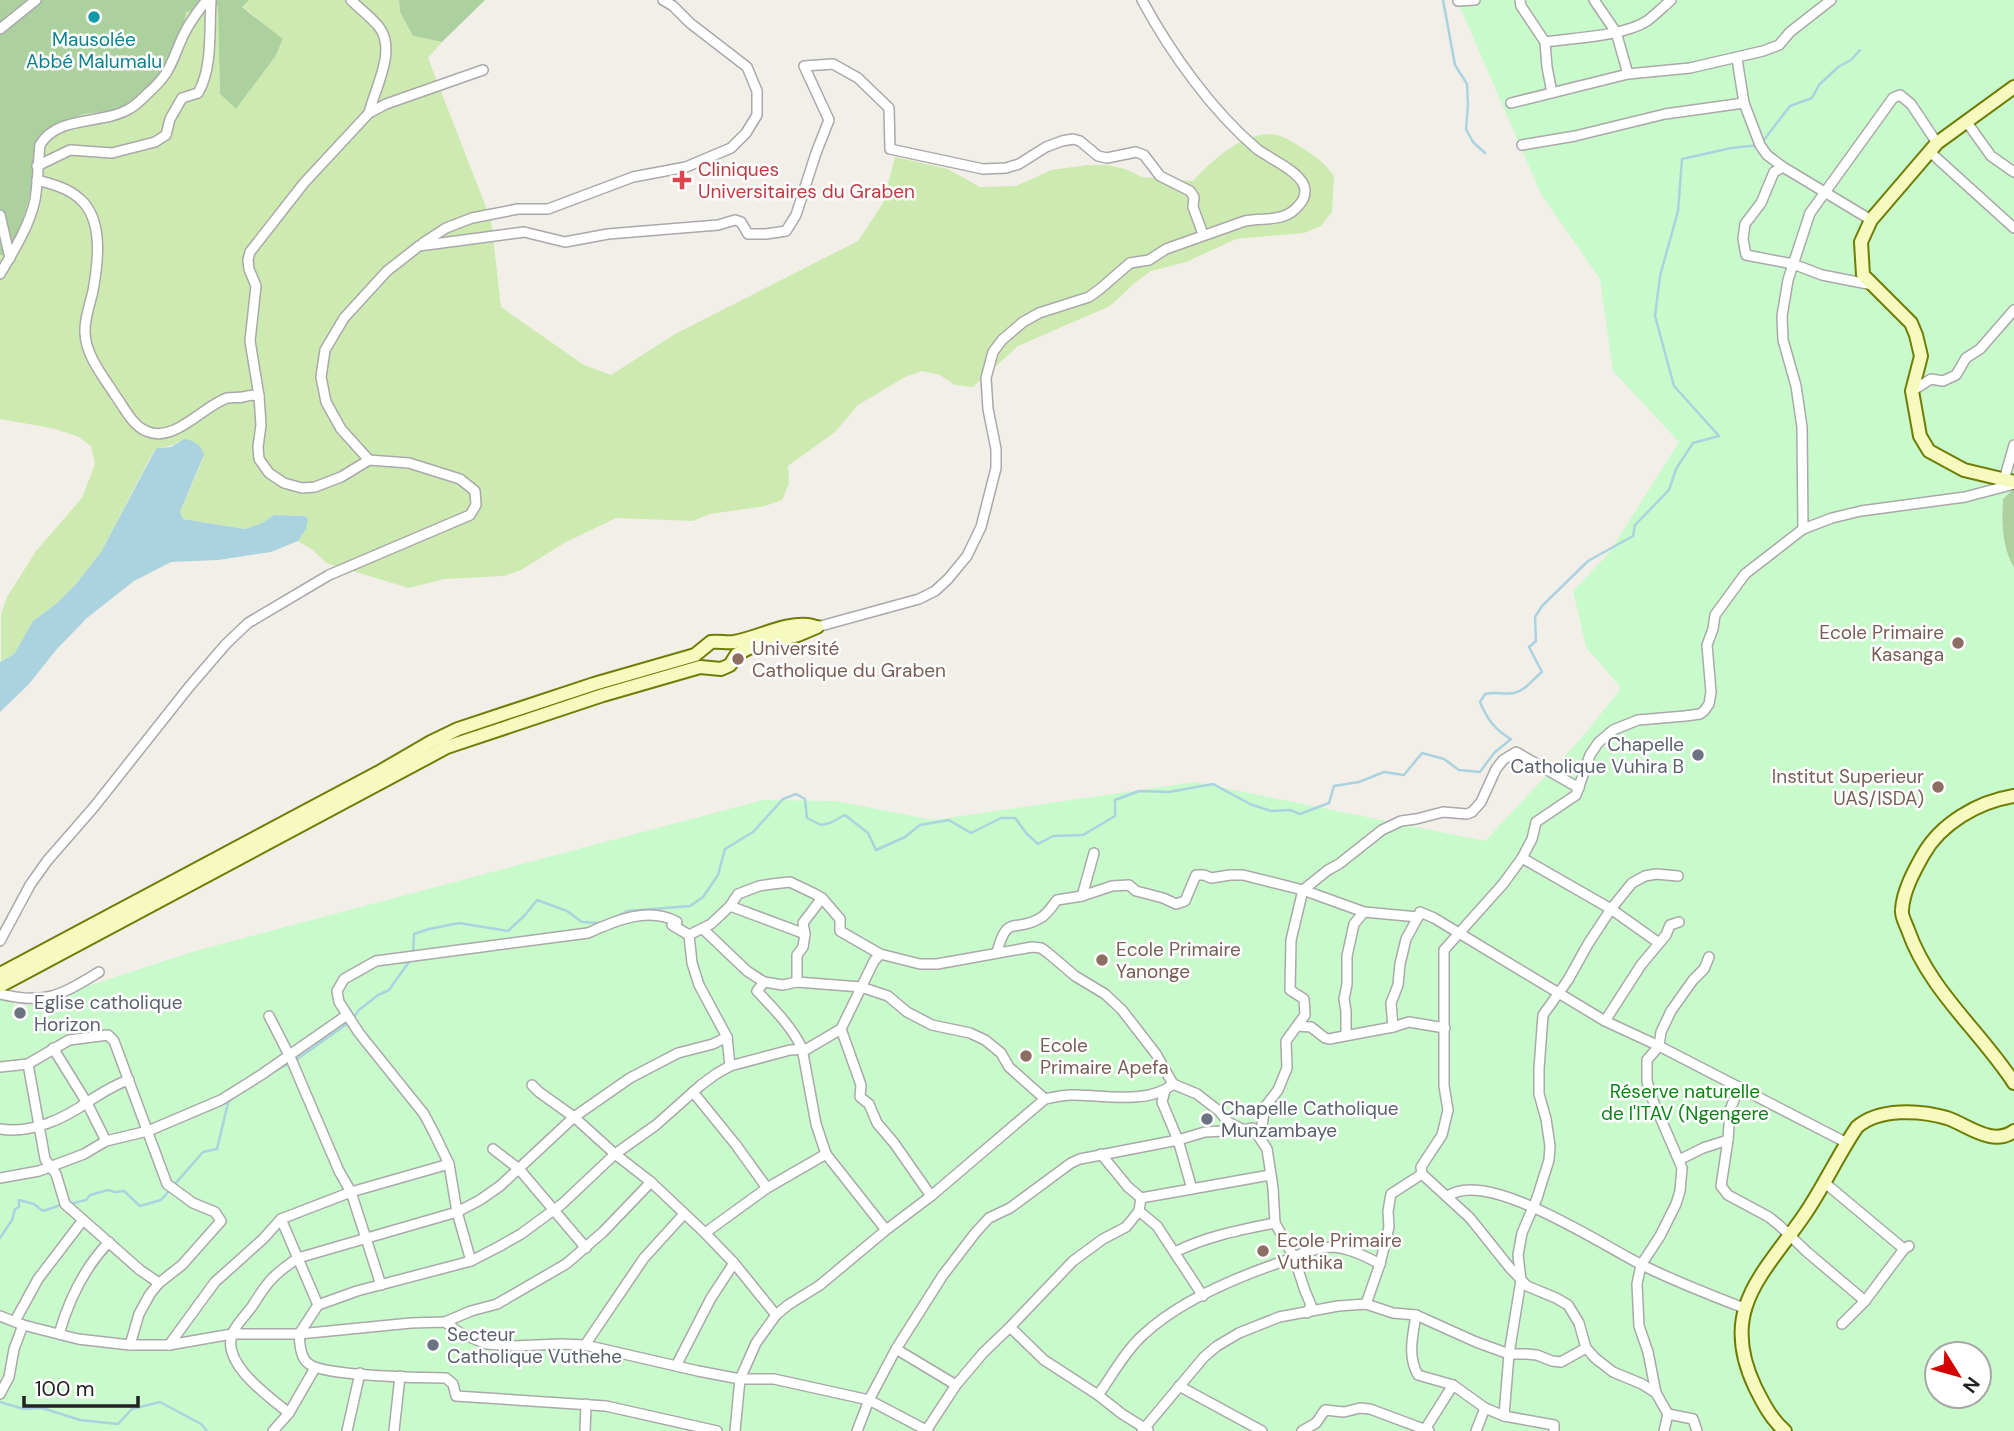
<svg xmlns="http://www.w3.org/2000/svg" width="2014" height="1431" font-family="'DM Sans',sans-serif">
<rect width="100%" height="100%" fill="#f2efe9"/>
<path fill="#cdebb0" d="M249,0H399L400,12L413,36L442,42L428,58L491,220L501,307L584,365L611,375L675,334L858,241L883,203L895,157L948,169L980,187L1016,186L1051,170L1088,165H1107L1125,169L1142,177L1193,181C1212,160 1246,129 1277,135C1285,137 1294,143 1301,147C1315,156 1325,163 1334,176L1332,212L1321,226L1304,233L1236,239L1186,262L1151,271L1136,282L1110,306L1018,346L973,387L955,385L940,375L922,371L905,377L858,405L835,432L788,466L789,484L782,500L765,506L710,514L693,521L616,518L566,542L521,570L504,576L444,579L409,588L326,563L313,550L298,541L306,529L305,516L274,515L262,523L245,529L183,519L180,512L203,459L179,441C169,449 162,444 153,452L101,552L76,584L57,603L33,621L14,654L1,661V614L7,597L36,551L82,498L95,464L91,446L77,436L51,428L0,419V255H4L21,228L32,187L36,154L52,128L83,114L127,109L181,42L186,12L218,5L220,94L236,109L275,57L283,39L242,6Z"/>
<g fill="#add19e">
<path d="M0,0H249L242,7L283,39L275,57L236,109L220,94L218,6L186,12L181,42L168,72L126,110L83,114L52,128L36,154L32,187L21,228L4,255H0Z"/>
<path d="M399,0H485L442,42L413,36L400,12Z"/>
<path d="M2014,488V568C2002,548 2001,521 2003,499Z"/>
</g>
<path fill="#c8facc" fill-rule="evenodd" d="M1457,0H2014V488L2003,499C2001,521 2002,548 2014,568V1431H0V979L17,1009L195,951L763,800L836,801L933,820L1195,782L1485,841L1585,734L1621,688L1586,647L1573,591L1609,553L1679,442L1613,371L1600,279L1541,194ZM1937,1354H1979V1396H1937Z"/>
<path fill="#aad3df" d="M184,439C193,440 202,445 204,455L180,512L183,519L245,529L262,523L274,515L305,516L308,519L306,529L298,541L271,552L218,560L171,562L134,581L87,618L56,650L29,684L0,712V662L14,654L33,621L57,603L76,584L101,552L154,452L157,448L171,447Z"/>
<g fill="none" stroke-linecap="round" stroke-linejoin="round">
<g stroke="#aad3df" stroke-width="2.5">
<path d="M1443,0L1455,65L1467,84L1468,105L1466,129L1473,142L1485,153"/>
<path d="M1719,436L1674,386L1655,316L1660,276L1678,211L1682,159L1731,148L1760,145L1790,106L1812,98L1819,85L1838,67L1851,60L1860,50"/>
<path d="M614,918L627,911L690,906L703,897L718,875L725,849L753,832L783,799L796,794L805,799L807,818L821,825L830,823L845,815L868,833L876,850L905,837L920,825L949,820L971,833L1001,818H1015L1027,834L1038,844L1053,836L1083,835L1115,816V800L1139,791L1169,792L1213,784L1250,804L1271,811L1290,810L1300,814L1329,803L1334,786L1359,782L1384,772L1404,775L1422,753L1444,759L1459,770L1480,772L1494,753L1511,739C1495,730 1487,719 1480,702L1485,694C1495,691 1504,695 1514,693C1525,691 1533,679 1542,672L1529,647L1536,641L1535,617L1542,606L1588,561L1633,536L1635,525L1669,490L1676,469L1693,443L1719,436"/>
<path d="M413,954L414,934L429,929L459,923L508,931L525,915L537,900L567,911L582,922L601,923"/>
<path d="M271,1073L296,1060L351,1021L359,1010L378,995L389,990L411,959"/>
<path d="M70,1204L86,1200L90,1195L108,1190L115,1192L124,1191L140,1206L161,1200L203,1152L217,1149L228,1103L233,1097"/>
<path d="M0,1238L12,1220L15,1209L19,1207V1200L34,1204L43,1211L64,1204"/>
<path d="M0,1402L24,1409L42,1408L80,1420L118,1424L132,1409L160,1402L201,1424L207,1431"/>
</g>
<defs>
<g id="street">
<path d="M351,0C360,9 371,17 379,27C397,50 375,88 369,113"/>
<path d="M1520,0L1521,6L1545,42L1547,67L1552,93"/>
<path d="M1594,0L1616,32L1628,74"/>
<path d="M1458,1L1475,0"/>
<path d="M0,29L36,0"/>
<path d="M1545,42C1573,38 1624,36 1647,21C1655,15 1663,7 1671,0"/>
<path d="M1737,59L1744,103L1760,145L1767,155L1783,167L1871,220"/>
<path d="M1511,103L1628,74L1690,68L1763,51L1779,45L1790,32L1831,0"/>
<path d="M1966,121L1991,156L2014,172"/>
<path d="M1522,145L1575,136L1665,114L1744,103"/>
<path d="M1930,152L2014,228"/>
<path d="M37,166L70,150L112,153L155,142L166,135L170,119L182,98L198,93C213,68 209,29 211,0"/>
<path d="M1783,167L1774,172L1761,203L1745,224L1743,239L1746,255L1793,264L1822,275L1873,285"/>
<path d="M37,180C52,184 68,188 80,199C104,220 98,263 93,291C90,304 84,320 85,333C86,356 103,376 115,395C124,407 132,425 146,431C174,444 203,406 227,398C233,397 238,398 243,397C250,395 252,395 259,396"/>
<path d="M0,215L10,258"/>
<path d="M423,243L446,228L472,218L518,209H548L633,177L686,167L731,148L746,133L757,115V91L747,67L690,23L673,6L663,0"/>
<path d="M0,274C14,250 29,227 35,200C38,182 38,163 40,145C57,115 102,125 129,109C135,106 141,100 146,95C171,73 170,65 183,36C189,23 198,11 207,0"/>
<path d="M1912,391L1931,379L1943,381L1956,375L1966,358L1980,349L2014,310"/>
<path d="M369,460L341,429L326,402L321,377L325,350L344,318L387,271L419,246L524,232L565,242L608,234L718,225L735,220L741,222L748,234H766L786,231L796,215L816,153L829,120L804,66L833,64L858,78L889,108L890,149L983,169L1006,168L1019,164L1046,147L1062,141L1073,139L1080,141L1098,156L1107,158L1136,152L1144,155L1160,176L1190,191L1194,197L1193,207L1203,234"/>
<path d="M2004,480L2014,445"/>
<path d="M1803,529L1802,427L1796,386L1783,340L1782,316L1788,280L1810,213L1893,98L1900,95L1911,104L1937,143"/>
<path d="M817,627L919,599L935,591L948,579L967,556L981,527L996,468V449L988,409L986,378L993,352L1002,340L1023,322L1039,313L1089,297L1100,289L1130,263L1149,260L1166,249L1245,221C1265,217 1285,223 1299,205C1303,201 1305,196 1305,190C1304,173 1270,159 1257,149C1212,111 1170,52 1142,0"/>
<path d="M1522,858L1611,909L1659,943"/>
<path d="M1082,896L1094,853"/>
<path d="M730,906L805,934"/>
<path d="M703,929L747,971L764,982L783,985L797,982L861,987L888,996L907,1012L932,1025L970,1033L985,1040L1001,1053L1009,1067L1045,1099"/>
<path d="M689,935L692,963L699,985L727,1037L730,1066"/>
<path d="M0,941L30,885L47,861L94,807L189,687L226,644L248,623L329,575L470,515L476,505L475,491L460,479L409,463L369,460L341,477L315,487L302,488L284,483L269,473L259,459L258,447L261,425L259,396L250,341L256,286L249,269L248,260L250,252L304,183L369,113L386,104L483,70"/>
<path d="M997,952C1008,911 1015,935 1042,917C1048,913 1053,905 1057,900L1082,896L1112,886L1129,885L1136,891L1163,898L1176,904L1185,901L1196,875H1204L1211,878L1230,875H1243L1303,890L1364,912L1418,917L1420,912L1434,918L1605,1021L1659,1046L1847,1143"/>
<path d="M764,982L757,991C774,1009 791,1026 802,1048L816,1124L826,1154L886,1230"/>
<path d="M797,982V955L803,947L805,934L803,923L822,898"/>
<path d="M0,994C46,1005 61,995 99,972"/>
<path d="M269,1016L291,1059L339,1171L351,1192L381,1285"/>
<path d="M1605,1021L1641,965L1666,935L1670,925L1679,922"/>
<path d="M1298,1026L1311,1027L1325,1038L1329,1039L1393,1027L1409,1022L1445,1028"/>
<path d="M1393,1027L1391,1003L1398,985L1400,964L1406,939L1418,917"/>
<path d="M841,1029L861,1085L860,1097L869,1104L877,1123L894,1143L931,1196"/>
<path d="M1346,1035V1011L1344,999L1347,984V956L1354,924L1364,912"/>
<path d="M53,1048L87,1103L106,1141"/>
<path d="M28,1064L45,1159L56,1174L65,1204L140,1270L159,1283"/>
<path d="M0,1067L28,1064L69,1040L108,1035L114,1041L167,1184L193,1203L215,1212L221,1221L182,1265L159,1283L150,1294L139,1314L130,1345"/>
<path d="M532,1085L539,1092L574,1117L615,1154L651,1182L705,1233L734,1263L776,1315"/>
<path d="M1739,1087L1730,1110L1728,1140L1721,1186L1728,1195L1769,1217L1780,1226L1807,1252L1865,1301"/>
<path d="M1165,1090L1162,1102L1178,1140L1192,1189"/>
<path d="M693,1092L736,1145L767,1188"/>
<path d="M0,1129C31,1134 64,1119 89,1101C102,1093 115,1084 129,1080"/>
<path d="M1260,1137L1265,1107L1278,1090L1287,1068L1286,1041L1305,1015L1304,999L1290,990L1291,940L1303,890L1328,870L1339,864L1382,830L1401,821L1416,819L1443,812L1467,814L1472,812L1481,802L1496,769L1503,760L1516,752L1579,788"/>
<path d="M493,1149L519,1169L586,1248"/>
<path d="M1101,1154L1128,1187L1141,1198L1139,1211L1157,1226L1203,1296"/>
<path d="M1679,1160L1703,1148L1728,1140"/>
<path d="M1422,1174L1470,1218L1510,1268L1527,1286L1556,1298L1568,1305L1579,1323L1586,1348L1595,1358L1613,1372L1642,1384L1656,1393L1668,1414L1693,1419L1697,1431"/>
<path d="M0,1178L39,1171L84,1154L106,1141L148,1131L221,1100L261,1075L347,1015"/>
<path d="M1825,1183L1904,1249"/>
<path d="M1447,1197C1485,1166 1605,1247 1644,1266C1677,1282 1710,1295 1744,1308"/>
<path d="M1141,1198L1270,1175"/>
<path d="M281,1219L318,1305"/>
<path d="M705,1233L767,1188L826,1154"/>
<path d="M1175,1252C1207,1236 1240,1230 1275,1223"/>
<path d="M471,1261L457,1212L449,1164L434,1133L424,1114L359,1033L339,1002L337,991L344,979L376,961L588,933C614,921 649,906 677,922L672,925L689,935L711,924L730,906L738,894L759,886L772,884L790,882L813,893L822,898L840,919V931L880,954L920,964H937L1032,947L1041,948L1048,953L1075,976L1105,994L1122,1010L1156,1054L1173,1084"/>
<path d="M1366,1304L1380,1264L1389,1227L1388,1211L1391,1194L1422,1174L1421,1167L1442,1135L1448,1110L1444,1086V950L1503,884L1522,858L1532,839L1536,822L1576,795L1590,755L1598,743L1613,730L1638,720L1685,716L1700,714L1704,711L1709,704L1711,692L1707,645L1713,629L1715,615L1745,574L1803,529L1832,518L1861,511L1965,497L2014,484"/>
<path d="M1416,1315C1413,1335 1407,1356 1418,1375L1453,1385L1485,1408L1504,1416L1554,1425V1431"/>
<path d="M0,1316L23,1325L78,1339L130,1345H169L232,1334H299L411,1323L445,1322L460,1333L487,1344L513,1346L561,1344L585,1345L698,1371L740,1379H774L869,1400L928,1431"/>
<path d="M15,1321L38,1279L83,1220"/>
<path d="M445,1322L471,1311L497,1304L566,1264L603,1232L651,1182"/>
<path d="M1842,1324L1865,1301L1904,1249L1909,1246"/>
<path d="M1010,1327L1044,1360L1098,1395L1122,1414L1148,1430"/>
<path d="M59,1334C69,1299 84,1268 109,1242"/>
<path d="M169,1345L215,1282L263,1239L281,1219L351,1192L449,1164"/>
<path d="M585,1345L644,1258L684,1214"/>
<path d="M896,1349L956,1385"/>
<path d="M676,1366L711,1298L734,1263"/>
<path d="M1179,1386L1262,1431"/>
<path d="M1656,1393L1648,1352L1639,1326L1637,1284L1641,1265L1660,1236L1676,1204L1680,1191L1682,1168L1651,1096L1647,1081V1060L1659,1046L1661,1032L1671,1011L1693,980L1704,969L1709,957"/>
<path d="M0,1394L9,1377L14,1349L23,1325"/>
<path d="M1098,1395C1112,1376 1125,1351 1143,1335C1180,1300 1237,1277 1284,1261C1299,1255 1313,1248 1330,1247C1347,1247 1365,1256 1380,1264"/>
<path d="M289,1413C269,1397 219,1362 233,1332C238,1322 247,1314 253,1305C268,1281 273,1275 298,1258L457,1212L480,1200L500,1186L574,1117L630,1078L678,1053L713,1044L727,1037"/>
<path d="M1504,1416L1509,1354L1521,1280L1518,1255L1522,1233L1537,1198L1549,1160L1550,1146L1546,1119L1539,1094V1069L1543,1015L1568,980L1588,944L1611,909L1632,883L1645,876L1656,874L1678,876"/>
<path d="M273,1431L289,1413L315,1368"/>
<path d="M347,1431L360,1373"/>
<path d="M394,1431L400,1376"/>
<path d="M585,1431L586,1404"/>
<path d="M717,1431L606,1406L456,1396L453,1384L446,1378C423,1378 324,1376 309,1364C300,1358 300,1344 299,1334L318,1305L357,1291L471,1261L500,1246L521,1234L562,1204L615,1154L656,1125L701,1085L716,1074L730,1066L790,1050L807,1049L841,1029L874,961L880,954"/>
<path d="M735,1431L740,1379L756,1343L776,1315L788,1305L820,1285L886,1230L931,1196L1045,1099C1054,1097 1063,1095 1072,1095C1102,1095 1149,1105 1173,1084L1197,1094L1219,1111L1228,1122L1236,1126L1243,1130L1253,1128L1267,1149L1273,1188L1275,1223L1294,1257L1305,1291L1311,1305L1307,1313"/>
<path d="M857,1431L869,1400L896,1349L943,1275L976,1232L989,1218L1010,1208L1071,1163L1080,1159L1178,1140L1205,1132L1241,1130"/>
<path d="M926,1431L956,1385L983,1353L1010,1327L1073,1261L1103,1239L1126,1227L1139,1211"/>
<path d="M1142,1431L1204,1357L1217,1346L1239,1333L1279,1317L1338,1306L1366,1304L1393,1313L1416,1315L1476,1342L1509,1354H1526L1537,1355L1552,1361L1561,1362L1586,1348"/>
<path d="M1302,1431L1316,1423L1325,1410L1344,1412L1360,1408L1370,1409L1429,1431"/>
<path d="M1424,1431L1453,1385"/>
<path d="M1476,1431L1485,1408"/>
<path d="M1664,1431L1668,1414"/>
</g>
<g id="secondary">
<path d="M2014,87L1937,143L1871,220L1861,242L1863,275L1911,323L1916,335L1921,356L1912,391L1920,436L1929,451L1964,470L2014,482"/>
<path d="M2014,796C1978,802 1941,823 1923,855C1914,871 1903,891 1902,910C1901,916 1906,924 1908,930C1929,990 1980,1031 2014,1083"/>
<path d="M0,974L381,771L431,742L458,729L594,684L695,655L711,642C719,641 727,643 734,642C758,638 789,620 813,626"/>
<path d="M0,986L447,747L603,695L700,667L721,669L730,665L737,654L749,648L798,635L817,627"/>
<path d="M1785,1431C1771,1419 1763,1403 1755,1387C1718,1309 1764,1274 1805,1214C1824,1186 1838,1155 1857,1127C1879,1108 1920,1110 1947,1118C1968,1125 1992,1147 2014,1131"/>
</g>
</defs>
<use href="#street" stroke="#a9a9a9" stroke-width="12"/>
<use href="#secondary" stroke="#707d05" stroke-width="16"/>
<use href="#street" stroke="#fff" stroke-width="9"/>
<use href="#secondary" stroke="#f7fabf" stroke-width="12"/>
</g>
<circle fill="#0f9aa8" stroke="#fff" stroke-width="2.5" cx="94" cy="17" r="7"/>
<path fill="#e0444e" stroke="#fff" stroke-width="2.5" d="M678.5 169.5h7v7h7v7h-7v7h-7v-7h-7v-7h7z"/>
<g fill="#8d6e63" stroke="#fff" stroke-width="2.5">
<circle cx="1958" cy="643" r="7"/>
<circle cx="738" cy="659" r="7"/>
<circle cx="1938" cy="787" r="7"/>
<circle cx="1102" cy="960" r="7"/>
<circle cx="1026" cy="1056" r="7"/>
<circle cx="1263" cy="1251" r="7"/>
</g>
<g fill="#6b7280" stroke="#fff" stroke-width="2.5">
<circle cx="1698" cy="755" r="7"/>
<circle cx="20" cy="1013" r="7"/>
<circle cx="1207" cy="1119" r="7"/>
<circle cx="433" cy="1345" r="7"/>
</g>
<g text-anchor="middle" stroke-width="5" stroke-linejoin="round" paint-order="stroke">
<g font-size="19" fill="#0d838f" stroke="#fff">
<text x="94" y="46">Mausolée<tspan x="94" dy="22">Abbé Malumalu</tspan></text>
</g>
<g font-size="19" fill="#be3a42" stroke="#fff" text-anchor="start">
<text x="698" y="176">Cliniques<tspan x="698" dy="22">Universitaires du Graben</tspan></text>
</g>
<g font-size="19" fill="#785e54" stroke="#fff" text-anchor="start">
<text x="1944" y="639" text-anchor="end">Ecole Primaire<tspan x="1944" dy="22">Kasanga</tspan></text>
<text x="752" y="655">Université<tspan x="752" dy="22">Catholique du Graben</tspan></text>
<text x="1924" y="783" text-anchor="end">Institut Superieur<tspan x="1924" dy="22">UAS/ISDA)</tspan></text>
<text x="1116" y="956">Ecole Primaire<tspan x="1116" dy="22">Yanonge</tspan></text>
<text x="1040" y="1052">Ecole<tspan x="1040" dy="22">Primaire Apefa</tspan></text>
<text x="1277" y="1247">Ecole Primaire<tspan x="1277" dy="22">Vuthika</tspan></text>
</g>
<g font-size="19" fill="#5b616d" stroke="#fff" text-anchor="start">
<text x="1684" y="751" text-anchor="end">Chapelle<tspan x="1684" dy="22">Catholique Vuhira B</tspan></text>
<text x="34" y="1009">Eglise catholique<tspan x="34" dy="22">Horizon</tspan></text>
<text x="1221" y="1115">Chapelle Catholique<tspan x="1221" dy="22">Munzambaye</tspan></text>
<text x="447" y="1341">Secteur<tspan x="447" dy="22">Catholique Vuthehe</tspan></text>
</g>
<g font-size="19" fill="#0c8416" stroke="#fff">
<text x="1685" y="1098">Réserve naturelle<tspan x="1685" dy="22">de l'ITAV (Ngengere</tspan></text>
</g>
</g>
<g transform="translate(1958 1375) rotate(127)"><circle r="33" fill="#ffffff" stroke="#a7a7a7" stroke-width="2"/>
<path d="M0-5L12 26L0 18L-12 26Z" fill="#d40000"/>
<text y="-10" font-size="19" font-weight="bold" text-anchor="middle" fill="#222222">N</text>
</g>
<path d="M24 1396v10h114v-10" fill="none" stroke="#222222" stroke-width="3.5"/>
<text x="35" y="1396" font-size="21" fill="#222222" stroke="#ffffff" stroke-width="5" paint-order="stroke">100 m</text>
</svg>
